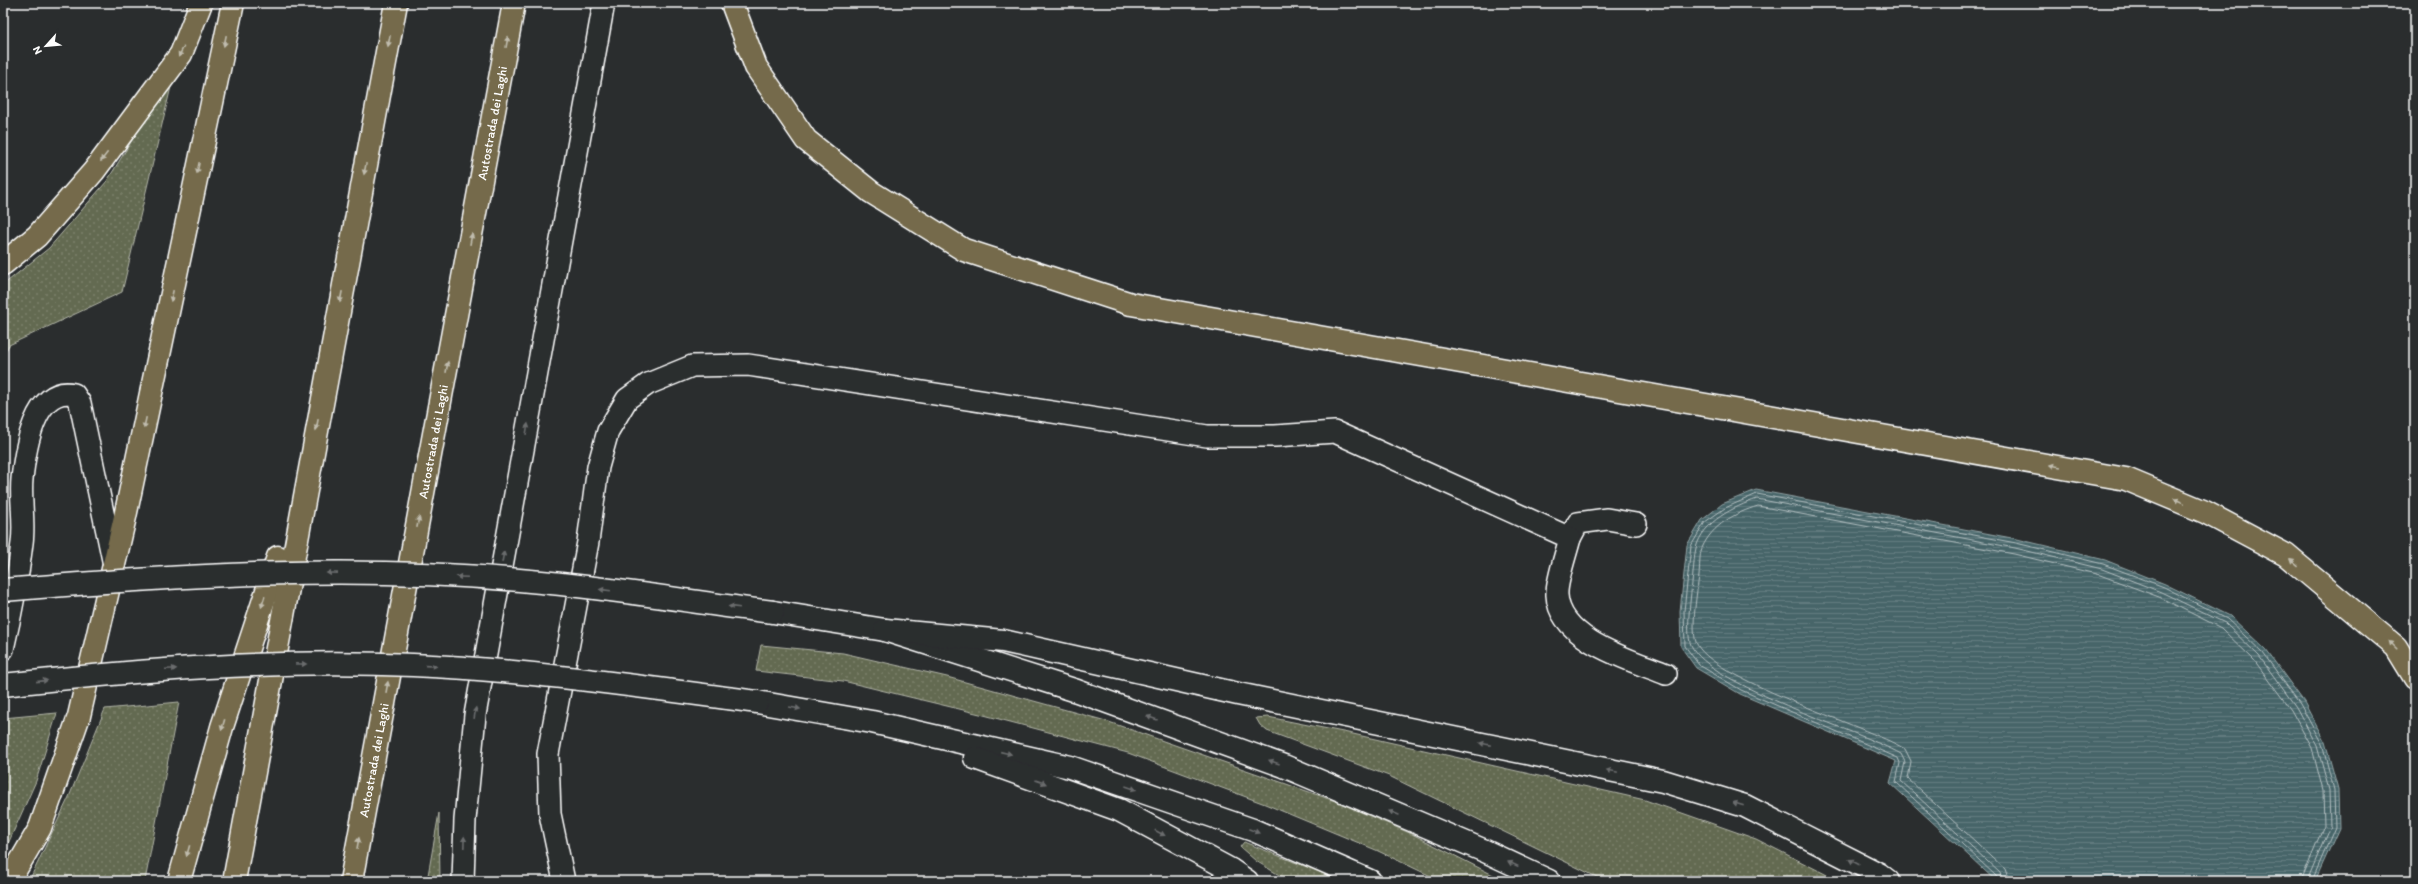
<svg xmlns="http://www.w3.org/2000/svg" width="2418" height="884" font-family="Itim,sans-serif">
<defs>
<pattern id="grass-dots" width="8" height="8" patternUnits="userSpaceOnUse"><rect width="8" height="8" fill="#646b51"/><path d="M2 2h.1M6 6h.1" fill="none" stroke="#7b816b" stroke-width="1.8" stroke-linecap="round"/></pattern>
<pattern id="water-rules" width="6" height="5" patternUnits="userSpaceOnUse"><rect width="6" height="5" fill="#476569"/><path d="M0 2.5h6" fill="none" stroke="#637c80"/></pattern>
</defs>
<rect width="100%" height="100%" fill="#2a2d2e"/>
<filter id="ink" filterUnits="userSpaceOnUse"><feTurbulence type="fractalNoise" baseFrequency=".025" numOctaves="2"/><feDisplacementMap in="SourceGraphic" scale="8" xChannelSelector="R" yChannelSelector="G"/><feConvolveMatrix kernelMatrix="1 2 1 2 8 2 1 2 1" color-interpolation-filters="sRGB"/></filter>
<g filter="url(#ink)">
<g fill="url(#grass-dots)" stroke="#b2b5a8">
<path d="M175,70L122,292L9,345L3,356V285L49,248L107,181Z"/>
<path d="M761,645L843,653L947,677L1106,721L1335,801L1412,834L1505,881H1441L1376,850L1265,804L1128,753L980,714L843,681L756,671Z"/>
<path d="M179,702L145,881H29L69,797L105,709Z"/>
<path d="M57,713L36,781L3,855V718Z"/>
<path d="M1268,717L1353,734L1645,800L1756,839L1839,881H1605L1389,776L1267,731L1260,725L1256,718Z"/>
<path d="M439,813L440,881H427Z"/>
<path d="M1244,842L1342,881H1289L1256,861L1240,847Z"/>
</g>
<path fill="url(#water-rules)" stroke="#91a3a5" d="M1756,490L2017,539L2105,560L2165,584L2230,616L2266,650L2304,702L2325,742L2338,789L2339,828L2315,881H1996L1890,783L1896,761L1740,694L1696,668L1681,647L1680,611L1687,545L1702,520L1722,504Z"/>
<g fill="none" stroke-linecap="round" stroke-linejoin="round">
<g stroke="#b5c1c3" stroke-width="1">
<path d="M1998,881L1996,876L1896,782L1900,763L1898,758L1741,690L1699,665L1685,646L1684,611L1691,546L1705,522L1725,508L1757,494L2016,543L2103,564L2164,587L2227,619L2263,653L2300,704L2322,744L2334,790L2335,827L2312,881"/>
<path d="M2003,881L2000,873L1901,781L1905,762L1901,754C1858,730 1709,685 1691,645C1685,632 1692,588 1693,573C1694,565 1694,556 1696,548C1703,521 1734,507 1757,499L2015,548L2102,569L2161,592L2225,623L2259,656L2296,707L2317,746L2329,790L2330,826L2307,881"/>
<path d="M2009,881L2005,869L1908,779L1911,761L1905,749C1867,726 1708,678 1696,642C1691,628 1697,591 1699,576C1700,567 1699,556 1702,548C1712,525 1735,513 1758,506L2014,554L2100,575L2159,597L2221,628L2254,660L2291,710L2312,748L2323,791L2324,825L2301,881"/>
</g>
<defs>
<g id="service">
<path d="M1570,538L1578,523L1607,519L1636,524"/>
<path d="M3,649C11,615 18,578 22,543C25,522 20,500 22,479C25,451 34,385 74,394L80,403L114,565"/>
<path d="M463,881L465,820L475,715L604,3"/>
<path d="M564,881L550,814L548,754L588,542L598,467L608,431L627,399L648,384L692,366L748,365L1207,436H1275L1335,432L1570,538C1567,551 1556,582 1557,595C1559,640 1631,660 1666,674"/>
</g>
<g id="secondary">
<path d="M773,612L885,630L1077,691L1284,766L1485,851L1549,881"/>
<path d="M885,630L1003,641L1238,694L1663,781L1745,806L1879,874L1888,881"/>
<path d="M757,702L872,722L1070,767L1253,830L1370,881"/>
<path d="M975,758L1119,810L1231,870L1247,881"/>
</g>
<g id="motorway">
<path d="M732,3L756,67L806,140L871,192L964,250L1131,304L2126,479L2205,512L2286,555L2396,647L2415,678"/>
<path d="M3,264L37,236L94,171L181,54L201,3"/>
<path d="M9,881L40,828L79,716L125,517L233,3"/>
<path d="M179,881L222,727L278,557"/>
<path d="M234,881L396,3"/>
<path id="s1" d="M351,881L514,3"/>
</g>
</defs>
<use href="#service" stroke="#fff" stroke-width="24"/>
<use href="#secondary" stroke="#fff" stroke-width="25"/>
<use href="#motorway" stroke="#fff" stroke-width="25"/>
<use href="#service" stroke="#2a2d2e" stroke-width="21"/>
<use href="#secondary" stroke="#2a2d2e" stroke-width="22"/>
<use href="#motorway" stroke="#746b4b" stroke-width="22"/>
<defs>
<g id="secondary-bridge">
<path d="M3,590C178,575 354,564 530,581C611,588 692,602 773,612"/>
<path d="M3,685C139,670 276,659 413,665C528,670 643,687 757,702"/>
</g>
</defs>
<use href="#secondary-bridge" stroke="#fff" stroke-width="25" stroke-linecap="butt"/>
<use href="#secondary-bridge" stroke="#2a2d2e" stroke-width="22"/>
</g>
<defs><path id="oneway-solid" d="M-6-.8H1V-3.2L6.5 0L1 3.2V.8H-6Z"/></defs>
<g fill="#c0bcae">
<use href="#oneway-solid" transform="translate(225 41) rotate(102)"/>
<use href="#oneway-solid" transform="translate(389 41) rotate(101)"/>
<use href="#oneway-solid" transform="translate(507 42) rotate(-80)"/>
<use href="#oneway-solid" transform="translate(181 52) rotate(117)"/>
<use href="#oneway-solid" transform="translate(104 157) rotate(127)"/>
<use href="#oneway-solid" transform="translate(198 168) rotate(102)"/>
<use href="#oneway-solid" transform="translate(365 169) rotate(101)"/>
<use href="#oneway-solid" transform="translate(471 239) rotate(-80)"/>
<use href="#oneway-solid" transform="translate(172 296) rotate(102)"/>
<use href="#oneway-solid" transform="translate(341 297) rotate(101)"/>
<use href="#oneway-solid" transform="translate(447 367) rotate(-80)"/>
<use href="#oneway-solid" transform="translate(145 423) rotate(102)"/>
<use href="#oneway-solid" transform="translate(317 425) rotate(101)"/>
<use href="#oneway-solid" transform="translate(2055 466) rotate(-170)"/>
<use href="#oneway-solid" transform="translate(2179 501) rotate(-157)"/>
<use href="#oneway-solid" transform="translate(418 522) rotate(-79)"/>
<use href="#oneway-solid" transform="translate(2294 562) rotate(-140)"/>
<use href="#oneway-solid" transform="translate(263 602) rotate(108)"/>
<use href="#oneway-solid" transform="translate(2393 645) rotate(-135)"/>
<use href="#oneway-solid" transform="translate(387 687) rotate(-80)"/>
<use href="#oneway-solid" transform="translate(223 725) rotate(107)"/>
<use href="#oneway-solid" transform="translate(358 843) rotate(-80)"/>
<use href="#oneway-solid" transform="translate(188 851) rotate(106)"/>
</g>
<g fill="#6a6c6d">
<use href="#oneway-solid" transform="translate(527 429) rotate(-80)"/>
<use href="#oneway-solid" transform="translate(503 557) rotate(-80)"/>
<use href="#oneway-solid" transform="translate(332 573) rotate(-179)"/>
<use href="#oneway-solid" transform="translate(462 577) rotate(-177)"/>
<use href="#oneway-solid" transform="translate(605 590) rotate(-173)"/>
<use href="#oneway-solid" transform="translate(734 607) rotate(-173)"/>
<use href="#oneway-solid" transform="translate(301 664) rotate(1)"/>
<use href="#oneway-solid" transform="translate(431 666) rotate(4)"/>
<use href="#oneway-solid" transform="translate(171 669) rotate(-3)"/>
<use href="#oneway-solid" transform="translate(42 681) rotate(-6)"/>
<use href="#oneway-solid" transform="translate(795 708) rotate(10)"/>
<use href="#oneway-solid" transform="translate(475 713) rotate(-81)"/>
<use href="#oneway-solid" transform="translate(1152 718) rotate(-160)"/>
<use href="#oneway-solid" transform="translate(1485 744) rotate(-168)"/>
<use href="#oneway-solid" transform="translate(1006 753) rotate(13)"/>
<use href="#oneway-solid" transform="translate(1274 762) rotate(-160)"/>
<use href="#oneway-solid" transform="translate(1612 771) rotate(-168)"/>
<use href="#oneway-solid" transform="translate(1041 782) rotate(20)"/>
<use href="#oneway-solid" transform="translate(1131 788) rotate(19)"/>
<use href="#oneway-solid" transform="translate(1738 804) rotate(-163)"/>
<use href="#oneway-solid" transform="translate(1394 813) rotate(-157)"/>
<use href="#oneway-solid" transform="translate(1254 831) rotate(22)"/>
<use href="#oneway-solid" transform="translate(1160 833) rotate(28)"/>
<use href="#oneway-solid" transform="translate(464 842) rotate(-88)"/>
<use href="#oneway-solid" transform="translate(1854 862) rotate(-153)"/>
<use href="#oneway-solid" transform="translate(1513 864) rotate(-155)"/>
</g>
</g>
<g text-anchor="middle" stroke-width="3" stroke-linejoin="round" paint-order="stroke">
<g font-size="13" fill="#fff" stroke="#2a2d2e">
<text dy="5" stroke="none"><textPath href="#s1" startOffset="771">Autostrada dei Laghi</textPath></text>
<text dy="5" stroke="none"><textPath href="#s1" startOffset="447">Autostrada dei Laghi</textPath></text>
<text dy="5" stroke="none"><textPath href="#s1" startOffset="123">Autostrada dei Laghi</textPath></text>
</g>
</g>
<rect width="2418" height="884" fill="none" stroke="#2a2d2e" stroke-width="16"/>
<rect x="8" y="8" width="2402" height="868" fill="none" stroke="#fff" stroke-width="1.5" filter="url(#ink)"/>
<g transform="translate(46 46) rotate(243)" stroke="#2a2d2e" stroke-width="3" paint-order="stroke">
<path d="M0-3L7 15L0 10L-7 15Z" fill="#ffffff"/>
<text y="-6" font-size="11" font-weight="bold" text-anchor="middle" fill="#ffffff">N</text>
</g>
</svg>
